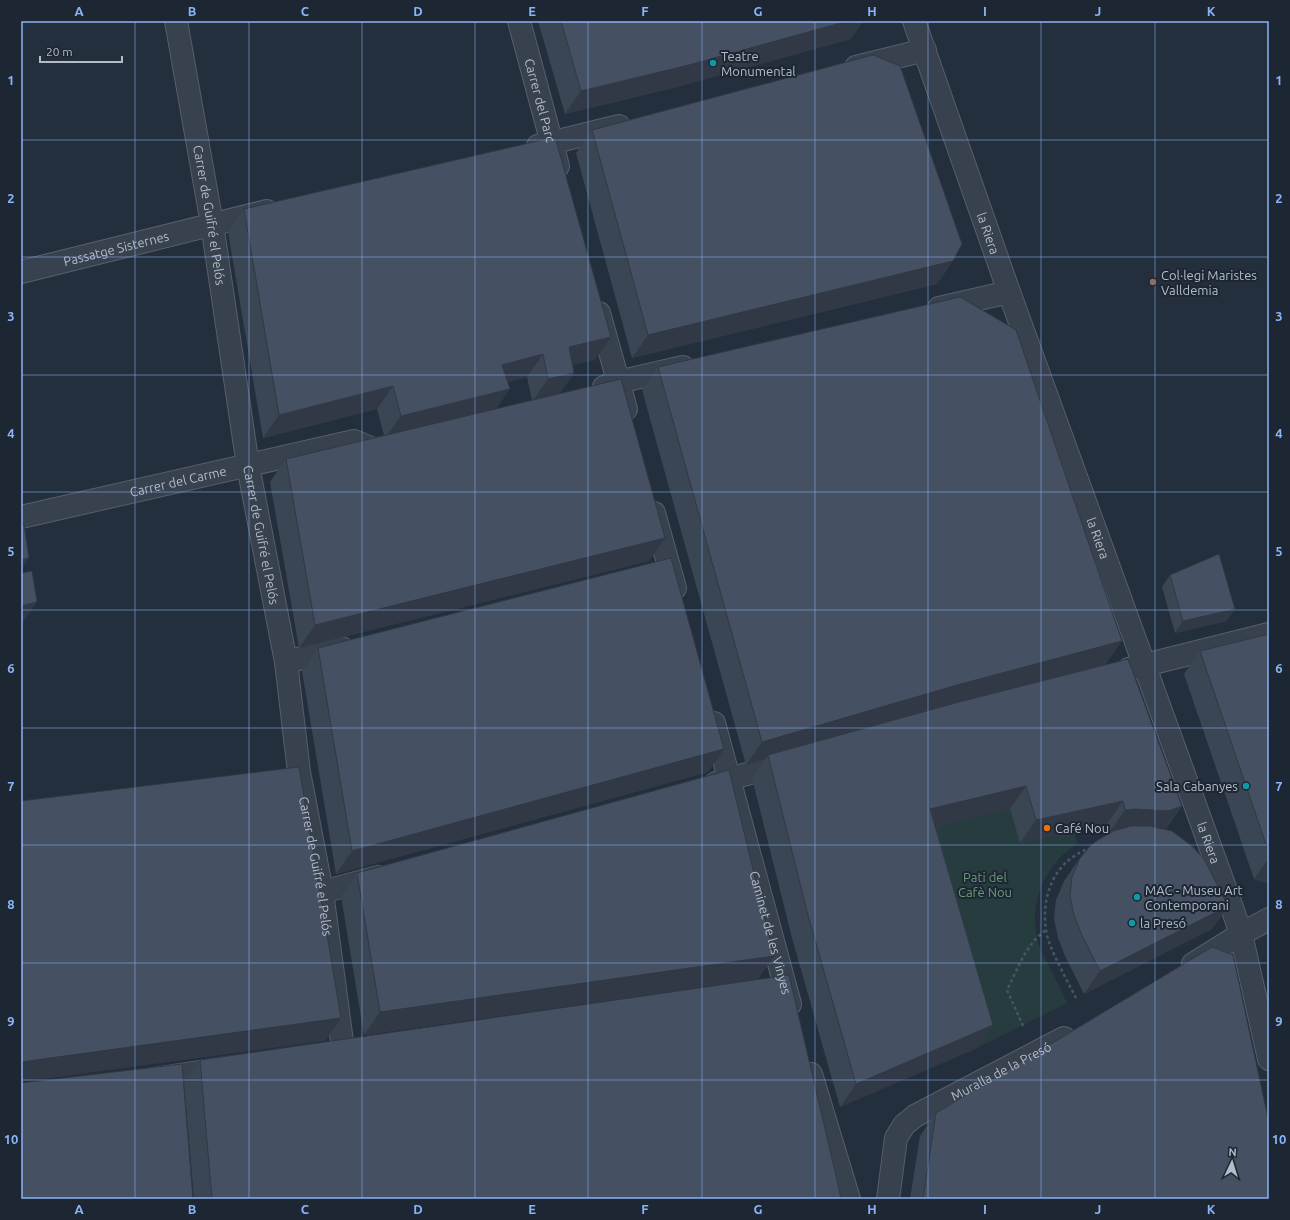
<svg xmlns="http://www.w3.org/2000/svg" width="1290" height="1220" font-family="Ubuntu,sans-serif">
<rect width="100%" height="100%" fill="#242f3e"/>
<path fill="#263c3f" d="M1010,809L1020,843L1074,830L1077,844C1043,865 1027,907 1039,945C1041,952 1045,958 1048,964C1055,977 1061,990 1067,1003L977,1048L914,832Z"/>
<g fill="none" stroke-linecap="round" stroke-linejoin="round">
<defs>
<g id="minor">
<path id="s1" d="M176,21L212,224L248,466L286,662L299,772L322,892L343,1049"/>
<path id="s2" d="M519,21L558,166"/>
<path id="s3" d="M914,21L1009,292L1227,893L1241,934L1269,1059"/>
<path d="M856,67L925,50"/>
<path d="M538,146L619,126"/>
<path id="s4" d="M21,272L267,211"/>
<path d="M939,308L1009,292"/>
<path d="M599,313L626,409"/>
<path d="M604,387L618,382L683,367"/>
<path d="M654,513L675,588"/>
<path id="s5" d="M21,517L354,441L378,451L385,450"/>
<path d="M286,662L342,648"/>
<path d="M1129,669L1269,634"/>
<path id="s6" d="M714,723L790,1004"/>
<path d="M716,783L785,763"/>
<path d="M322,892L378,877"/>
<path d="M1193,964L1241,934L1269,919"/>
<path d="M811,1074L849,1199"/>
<path d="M153,1079L220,1069"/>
<path id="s7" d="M888,1199L896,1138L904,1125L915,1116L1064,1038"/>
</g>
</defs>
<use href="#minor" stroke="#565f6c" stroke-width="24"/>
<g stroke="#44595c" stroke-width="2.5" stroke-dasharray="3 3" stroke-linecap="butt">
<path d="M1076,998C1067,980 1056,961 1049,942C1039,912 1047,872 1076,855C1080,852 1085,850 1090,848"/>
<path d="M1023,1026L1007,990C1018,968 1026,944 1046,930"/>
</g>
<use href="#minor" stroke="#38414e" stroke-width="22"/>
</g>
<g fill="#3b4654" fill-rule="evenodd">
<path d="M538,21H863L851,39L673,88L565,114Z"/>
<path d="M592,130L953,261L937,284L632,358L576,153Z"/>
<path d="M244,209L595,360L572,365L574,373L559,394L649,561L299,648L270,482L286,459L384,435L377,409L263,438L228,232ZM527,377L532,400L496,409L507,382Z"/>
<path d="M658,367L1106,664L1182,806L1166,829H1164L1228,906L1212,929L1084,994L1065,956L1058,938L1054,918L1056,900L1064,881L1080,858L1109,833L1107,824L1020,843L1010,809L936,827L993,1025L977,1048L840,1107L792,938L752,778L766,759L746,765L642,390Z"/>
<path d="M1170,575L1227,621L1175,633L1162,587Z"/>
<path d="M1269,634V884L1254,879L1184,674L1200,651Z"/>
<path d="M318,648L708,772L336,874L302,671Z"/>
<path d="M357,873L774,956L758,979L364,1035L341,896Z"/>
<path d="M200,1060L841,1199H194L184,1083Z"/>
<path d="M936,1113L1269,1199H910L920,1136Z"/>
</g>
<g fill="#303945">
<path d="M848,21H863L851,39L673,88L565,114L581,91Z"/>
<path d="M953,261L937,284L632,358L648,335Z"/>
<path d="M611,337L595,360L553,370L569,347Z"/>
<path d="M543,354L527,377L486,388L502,365Z"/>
<path d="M574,373L558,396L532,402L548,379Z"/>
<path d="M393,386L377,409L263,438L279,415Z"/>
<path d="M510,389L494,412L385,438L401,416Z"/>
<path d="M665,538L649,561L299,648L315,625Z"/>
<path d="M29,558L21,570V560Z"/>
<path d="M37,602L21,625V606Z"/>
<path d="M1235,609L1227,621L1175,633L1183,621Z"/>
<path d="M1122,641L1106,664L768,755L766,759L746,765L762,742L957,685Z"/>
<path d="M724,749L708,772L336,874L352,851Z"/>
<path d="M1026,786L1010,809L914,832L930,809Z"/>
<path d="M1123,801L1107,824L1020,843L1036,820Z"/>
<path d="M1182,806L1166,829L1152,833H1109L1125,810Z"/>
<path d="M1269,858V884L1254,879Z"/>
<path d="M1228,906L1212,929L1084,994L1100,971Z"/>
<path d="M774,956L758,979L364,1035L380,1012Z"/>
<path d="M341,1018L325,1041L21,1082V1062Z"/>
<path d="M993,1025L977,1048L840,1107L856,1084Z"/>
<path d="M1269,1197V1199H1256Z"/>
</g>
<g fill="#455162" stroke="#303945">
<path d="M561,21H848L689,65L581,91Z"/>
<path d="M873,55L900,66L962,244L953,261L648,335L592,130Z"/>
<path d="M555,137L611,337L569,347L574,373L548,379L543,354L502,365L510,389L401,416L393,386L279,415L244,209Z"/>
<path d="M960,297L1016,330L1122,641L957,685L762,742L658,367Z"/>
<path d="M621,379L665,538L315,625L286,459Z"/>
<path d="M24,525L29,558L21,560V526Z"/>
<path d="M1219,554L1235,609L1183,621L1170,575Z"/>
<path d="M671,558L724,749L352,851L318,648Z"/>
<path d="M32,571L37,602L21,606V573Z"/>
<path d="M1269,634V853L1200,651Z"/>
<path d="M1128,659L1182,806L1168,811L1135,809L1125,810L1123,801L1036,820L1026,786L930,809L993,1025L856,1084L808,915L768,755L959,702Z"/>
<path d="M299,767L341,1018L21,1062V801Z"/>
<path d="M729,770L774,956L380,1012L357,873Z"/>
<path d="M1131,826H1149L1172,831L1193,847L1204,859L1228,906L1100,971L1081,933L1074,915L1070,896L1072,877L1080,858L1091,845L1098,840L1113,831Z"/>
<path d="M1212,947L1233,955L1269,1123V1197L1256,1199H923L936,1113Z"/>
<path d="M789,975L837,1180L841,1199H212L200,1060Z"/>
<path d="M182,1064L193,1199H21V1083Z"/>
</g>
<path fill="none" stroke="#8ab4f8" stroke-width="1" stroke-opacity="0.55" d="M135,21V1199M249,21V1199M362,21V1199M475,21V1199M588,21V1199M702,21V1199M815,21V1199M928,21V1199M1041,21V1199M1155,21V1199M21,140H1269M21,257H1269M21,375H1269M21,492H1269M21,610H1269M21,728H1269M21,845H1269M21,963H1269M21,1080H1269"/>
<g fill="#0f9aa8" stroke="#1d2633" stroke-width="1.5">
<circle cx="713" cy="63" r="4"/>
<circle cx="1246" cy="786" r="4"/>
<circle cx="1137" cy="897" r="4"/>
<circle cx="1132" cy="923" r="4"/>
</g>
<circle fill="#8d6e63" stroke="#1d2633" stroke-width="1.5" cx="1153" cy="282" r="4"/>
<circle fill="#e8710a" stroke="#1d2633" stroke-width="1.5" cx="1047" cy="828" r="4"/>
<g text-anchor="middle" stroke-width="4" stroke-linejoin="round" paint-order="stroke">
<g font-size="13" fill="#b4bcc9" stroke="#1d2633" text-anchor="start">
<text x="721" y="61">Teatre<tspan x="721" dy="15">Monumental</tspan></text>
<text x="1161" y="280">Col·legi Maristes<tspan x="1161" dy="15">Valldemia</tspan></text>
<text x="1238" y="791" text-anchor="end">Sala Cabanyes</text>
<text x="1055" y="833">Café Nou</text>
<text x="1145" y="895">MAC - Museu Art<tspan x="1145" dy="15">Contemporani</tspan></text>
<text x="1140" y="928">la Presó</text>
</g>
<g font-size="13" fill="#b4bcc9" stroke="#1d2633">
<text dy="5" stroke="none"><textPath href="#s2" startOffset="82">Carrer del Parc</textPath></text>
<text dy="5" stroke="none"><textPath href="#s1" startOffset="197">Carrer de Guifré el Pelós</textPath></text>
<text dy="5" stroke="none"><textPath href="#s3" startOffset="225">la Riera</textPath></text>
<text dy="5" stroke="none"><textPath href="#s4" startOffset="98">Passatge Sisternes</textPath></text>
<text dy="5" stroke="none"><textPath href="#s5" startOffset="161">Carrer del Carme</textPath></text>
<text dy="5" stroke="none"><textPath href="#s1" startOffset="521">Carrer de Guifré el Pelós</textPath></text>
<text dy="5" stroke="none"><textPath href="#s3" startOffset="549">la Riera</textPath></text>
<text dy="5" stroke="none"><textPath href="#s3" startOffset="873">la Riera</textPath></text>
<text dy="5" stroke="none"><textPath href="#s1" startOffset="857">Carrer de Guifré el Pelós</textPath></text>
<text dy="5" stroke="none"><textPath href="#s6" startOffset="217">Caminet de les Vinyes</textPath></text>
<text dy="5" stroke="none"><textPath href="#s7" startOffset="188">Muralla de la Presó</textPath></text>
</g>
<g font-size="13" fill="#6b9a76" stroke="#1d2633">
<text x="985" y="882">Pati del<tspan x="985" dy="15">Cafè Nou</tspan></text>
</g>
</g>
<rect width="1290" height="1220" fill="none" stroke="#1d2633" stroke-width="44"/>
<g transform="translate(1232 1162) rotate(4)" stroke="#1d2633" stroke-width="3" paint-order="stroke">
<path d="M0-3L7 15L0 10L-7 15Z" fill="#b4bcc9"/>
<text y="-6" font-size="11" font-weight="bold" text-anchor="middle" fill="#b4bcc9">N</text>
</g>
<path d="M40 56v6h82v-6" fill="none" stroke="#b4bcc9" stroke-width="2"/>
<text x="46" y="56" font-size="12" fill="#b4bcc9" stroke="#1d2633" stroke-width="3" paint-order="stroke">20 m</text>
<rect x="22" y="22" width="1246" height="1176" fill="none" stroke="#8ab4f8" stroke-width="1.5"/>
<g font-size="13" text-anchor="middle" font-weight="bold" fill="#8ab4f8">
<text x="79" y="16">A</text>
<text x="192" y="16">B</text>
<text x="305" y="16">C</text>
<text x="418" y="16">D</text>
<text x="532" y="16">E</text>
<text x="645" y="16">F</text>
<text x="758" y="16">G</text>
<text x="872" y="16">H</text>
<text x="985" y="16">I</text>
<text x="1098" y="16">J</text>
<text x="1211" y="16">K</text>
<text x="11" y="85">1</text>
<text x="1279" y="85">1</text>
<text x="11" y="203">2</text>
<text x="1279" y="203">2</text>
<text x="11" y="321">3</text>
<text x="1279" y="321">3</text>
<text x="11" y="438">4</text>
<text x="1279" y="438">4</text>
<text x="11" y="556">5</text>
<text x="1279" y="556">5</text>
<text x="11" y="673">6</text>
<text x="1279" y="673">6</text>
<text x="11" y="791">7</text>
<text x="1279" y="791">7</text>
<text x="11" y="909">8</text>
<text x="1279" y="909">8</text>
<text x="11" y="1026">9</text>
<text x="1279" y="1026">9</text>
<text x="11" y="1144">10</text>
<text x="1279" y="1144">10</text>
<text x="79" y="1214">A</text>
<text x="192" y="1214">B</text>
<text x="305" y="1214">C</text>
<text x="418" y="1214">D</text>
<text x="532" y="1214">E</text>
<text x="645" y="1214">F</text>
<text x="758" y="1214">G</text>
<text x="872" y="1214">H</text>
<text x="985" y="1214">I</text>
<text x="1098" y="1214">J</text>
<text x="1211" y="1214">K</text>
</g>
</svg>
